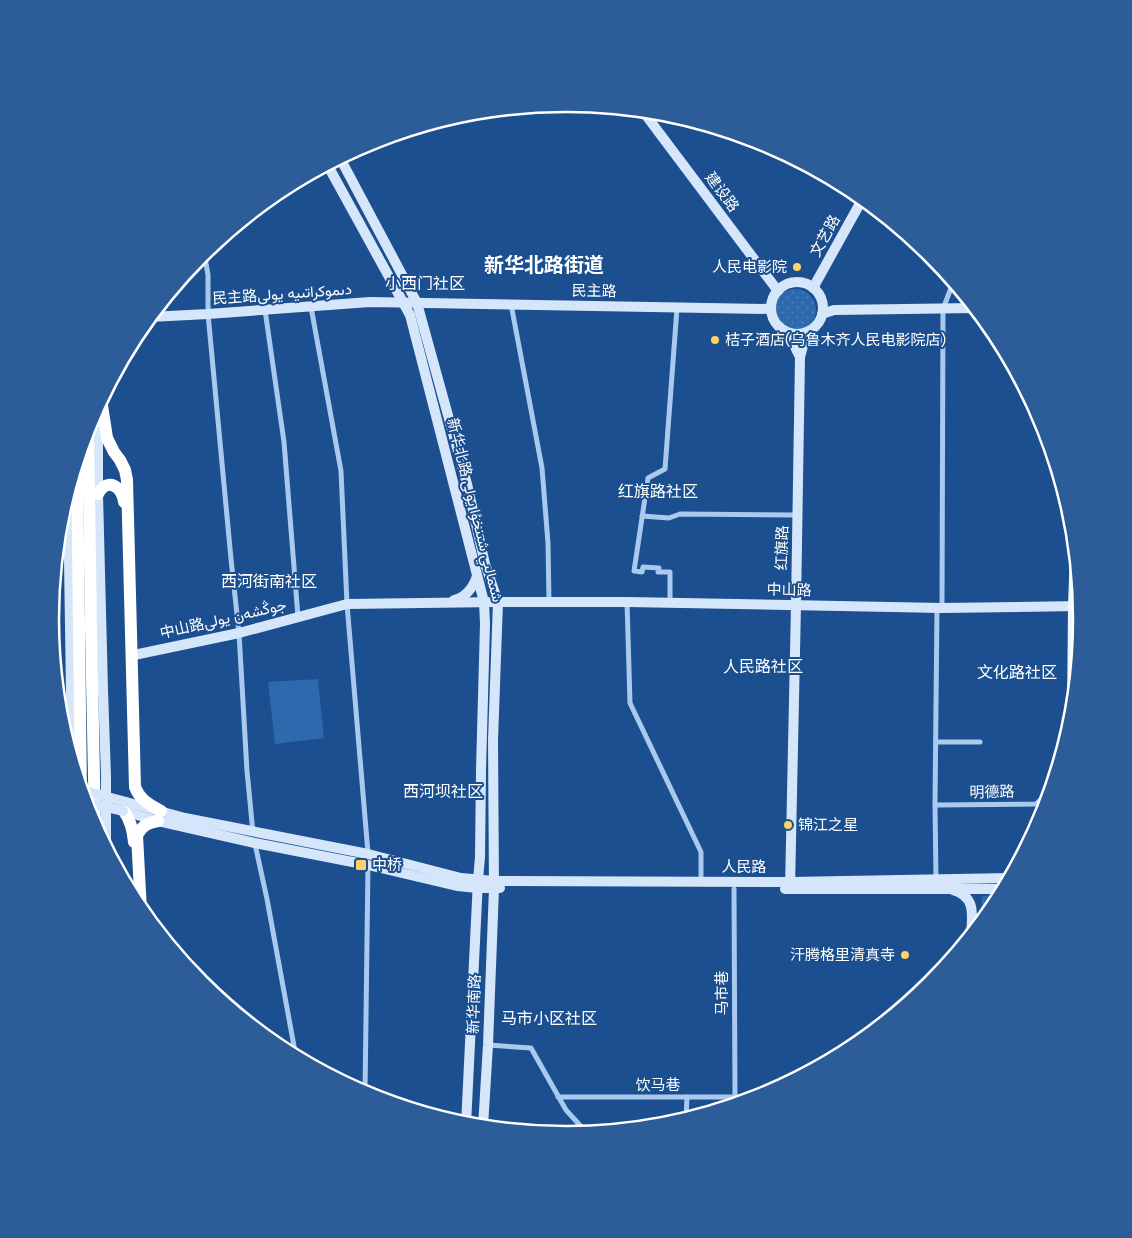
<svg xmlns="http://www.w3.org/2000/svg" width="1132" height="1238" font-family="'DM Sans',Vazirmatn,'Noto Sans SC',sans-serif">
<defs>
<pattern id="green-dots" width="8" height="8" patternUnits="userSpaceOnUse" patternTransform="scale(1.25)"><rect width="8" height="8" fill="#2e69ad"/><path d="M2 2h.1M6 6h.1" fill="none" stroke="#4d80b9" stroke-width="1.8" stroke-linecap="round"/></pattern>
</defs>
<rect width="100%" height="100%" fill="#1b4f8f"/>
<g fill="url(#green-dots)">
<circle cx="795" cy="310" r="21"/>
<path d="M982,896H1000L995,906L981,923Z"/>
</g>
<path fill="#2e69ad" d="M318,679L324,738L275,744L268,682Z"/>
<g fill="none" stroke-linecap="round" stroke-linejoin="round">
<g stroke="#a9c9ee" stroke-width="5">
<path d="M204,252L208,275V314L231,559L239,633L247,771L253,833"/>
<path d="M511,304L542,468L548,543L549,602"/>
<path d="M311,307L341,471L347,604L368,853"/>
<path d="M265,310L284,442L298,617"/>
<path d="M642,516L669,518L680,514L797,515"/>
<path d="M627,602L630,703L701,852V881"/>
<path d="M670,603V572H658L659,568L643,567L642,572L634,571L648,478L665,469L677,308"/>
<path d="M942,608L943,309L951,288V279"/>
<path d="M936,742H980"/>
<path d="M935,805L1036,804L1043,798H1048"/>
<path d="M255,844L267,899L296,1057"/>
<path d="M936,879L935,805L937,608"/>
<path d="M734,889L735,1097"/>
<path d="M488,1045L531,1048L566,1110L587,1133"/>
<path d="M365,1094L368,864"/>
<path d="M558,1097H735L757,1098"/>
<path d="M686,1119L687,1097"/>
</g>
<g stroke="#d6e6fa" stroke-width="10">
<path d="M642,110L778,291"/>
<path d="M340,158L417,303L467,484L485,564L498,602L493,740L494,888L488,1045L483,1127"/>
<path d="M327,164L410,315L484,602L485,624L481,770L480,857L478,880L466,1125"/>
<circle cx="797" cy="308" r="26"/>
<path d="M813,288L863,198"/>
<path d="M822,314L834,310L975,308"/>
<path d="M150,317L208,314L370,302L771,309"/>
<path d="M788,333L800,357"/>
<path d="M98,410V494L103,690L106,776V849"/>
<path d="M68,493L72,759"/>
<path d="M454,600C466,597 473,588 477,576"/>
<path d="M134,655L239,633L347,604L498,602H627L942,608L1081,606"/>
<path d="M126,802L185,818L368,854L461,878L494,881L790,882L1010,878"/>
<path d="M123,811L158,821L255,843L368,865L457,886L478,888H500"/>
<path d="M790,888L796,605L800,357L807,332"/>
<path d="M785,889H1004"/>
<path d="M953,890C977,897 972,916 971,936"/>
</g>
<path stroke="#f0f6ff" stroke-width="10" d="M1072,716L1073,606L1075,550"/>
<g stroke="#fff" stroke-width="12">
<path d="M101,399L107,438L114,452L120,460L125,470L127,480L135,787C140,800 149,804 161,811"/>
<path d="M88,425L91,628L95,827"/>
<path d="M77,462L81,791"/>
<path d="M98,494C107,477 122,486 124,502"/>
<path d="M67,495V497"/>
<path d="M124,811C131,821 133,830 134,842"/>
<path d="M141,911L137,835C142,826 147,823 158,821"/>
</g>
<g stroke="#d6e6fa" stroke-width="10">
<path d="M81,790L126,802"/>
<path d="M85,802L123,811"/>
</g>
</g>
<g fill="#ffd166" stroke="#1b4f8f" stroke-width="2">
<circle cx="797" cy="267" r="5"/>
<circle cx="715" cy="340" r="5"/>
<circle cx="788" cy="825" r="5"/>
<rect x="355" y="859" width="12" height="12" rx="2.5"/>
<circle cx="905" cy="955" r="5"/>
</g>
<g text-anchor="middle" stroke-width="4" stroke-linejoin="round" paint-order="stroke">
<g font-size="15" fill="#fff" stroke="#1b4f8f">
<text transform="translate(722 192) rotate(53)" y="5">建设路</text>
<text transform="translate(825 236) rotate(-61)" y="5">文艺路</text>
<text transform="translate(594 291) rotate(1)" y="5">民主路</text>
<text transform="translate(282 294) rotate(-4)" y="5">民主路دىموكراتىيە يولى</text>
<text transform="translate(475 510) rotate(76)" y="5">新华北路 شىمالىي شىنخۇا يولى</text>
<text transform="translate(782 548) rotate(-89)" y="5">红旗路</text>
<text transform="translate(789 590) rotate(1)" y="5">中山路</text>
<text transform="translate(223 619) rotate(-13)" y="5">中山路جوڭشەن يولى</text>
<text transform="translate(992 792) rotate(-1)" y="5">明德路</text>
<text x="744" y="872">人民路</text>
<text transform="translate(722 993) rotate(-90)" y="5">马市巷</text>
<text transform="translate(474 1004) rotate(-88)" y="5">新华南路</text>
<text x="658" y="1090">饮马巷</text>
</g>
<g font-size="15" fill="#fff" stroke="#1b4f8f" text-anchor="start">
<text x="787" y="272" text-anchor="end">人民电影院</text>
<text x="725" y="345">桔子酒店(乌鲁木齐人民电影院店)</text>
<text x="798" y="830">锦江之星</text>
<text x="372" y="870">中桥</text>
<text x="895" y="960" text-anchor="end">汗腾格里清真寺</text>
</g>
<g font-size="16" fill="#fff" stroke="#1b4f8f">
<text x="425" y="289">小西门社区</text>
<text x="658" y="497">红旗路社区</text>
<text x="269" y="587">西河街南社区</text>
<text x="763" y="672">人民路社区</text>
<text x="1017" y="678">文化路社区</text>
<text x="443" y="797">西河坝社区</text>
<text x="549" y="1024">马市小区社区</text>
</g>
<g font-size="20" font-weight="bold" fill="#fff" stroke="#1b4f8f">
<text x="544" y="272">新华北路街道</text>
</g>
</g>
<path d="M0 0H1132V1238H0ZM59 619a507 507 0 1 1 1014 0a507 507 0 1 1-1014 0Z" fill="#2d5d98" fill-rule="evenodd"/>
<path fill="none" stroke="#fff" stroke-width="2.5" d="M59 619a507 507 0 1 1 1014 0a507 507 0 1 1-1014 0Z"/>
</svg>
